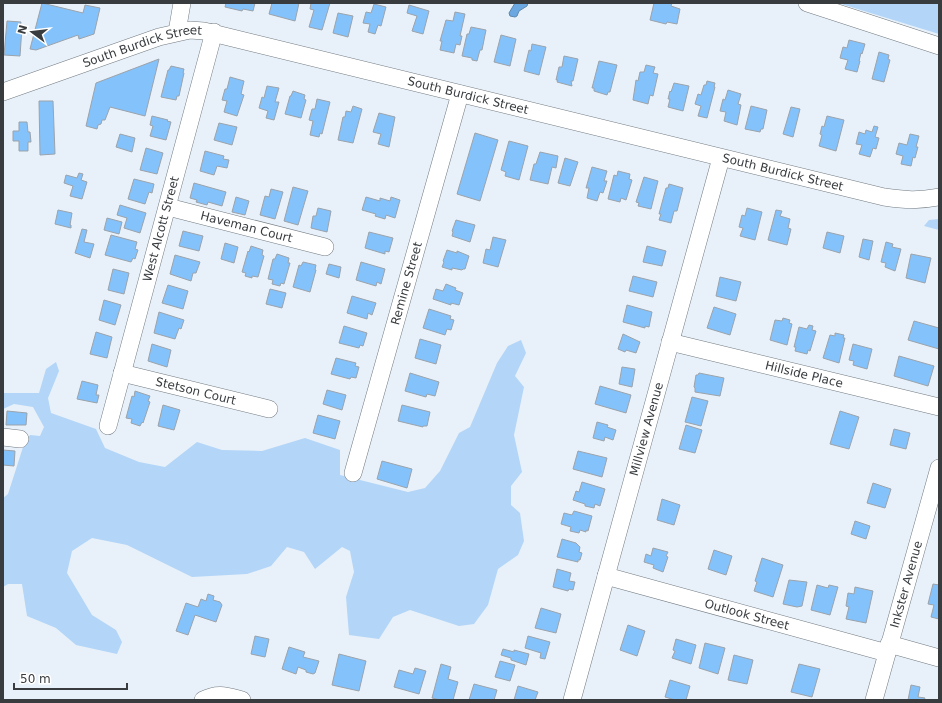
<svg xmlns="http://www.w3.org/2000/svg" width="942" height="703" font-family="'DejaVu Sans',sans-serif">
<rect width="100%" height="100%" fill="#e8f1f9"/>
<g fill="#b3d5f7">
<path d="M838,3H939V34Z"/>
<path d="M939,219V230L924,226L929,220Z"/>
<path d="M521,340L526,353L515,376L524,387L514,435L522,472L511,486V505L520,513L524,541L518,555L498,569L488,605L474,624L459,626L410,610L393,617L379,639L349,635L346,597L354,572L350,551L342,547L315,569L304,552L287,547L271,566L247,574L192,577L127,545L92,538L72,551L67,573L92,615L116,630L122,642L117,654L76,645L56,628L27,616L22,584H8L3,587V498L8,494L24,444L30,435L40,436L44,427L33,407L14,404L3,409V393H39L46,369L56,362L59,371L48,398L51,413L96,429L105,448L139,462L165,467L197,442L222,450L262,451L305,438L340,450V475L408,492L425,488L440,471L459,433L470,427L497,363L508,346Z"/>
</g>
<path fill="#6ba8e1" stroke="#5c88b0" d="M515,3H528L527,6L519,11L517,16L515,17L510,16L509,13Z"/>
<g fill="#84c2fc" stroke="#9ba3ab">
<path d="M42,3L83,13L85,5L100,8L94,34L79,39L78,35L36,50L30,49Z"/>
<path d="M226,3H255L253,11L243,9L242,11L225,7Z"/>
<path d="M272,3H299L295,21L269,14Z"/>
<path d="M311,3H330L322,30L309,27L314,10L310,9Z"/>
<path d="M654,3H672L671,6L680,9L677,24L667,22L666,24L650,20Z"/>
<path d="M374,4L386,7L381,26L378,25L375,34L368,32L370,24L363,23L366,12L371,13Z"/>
<path d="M409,5L429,11L423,34L412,31L417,16L407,13Z"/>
<path d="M455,12L465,14L460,36H462L460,45L456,44L454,53L440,50L442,41H440L446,20L453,21Z"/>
<path d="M338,13L353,16L348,37L333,33Z"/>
<path d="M7,21L21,22L20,27H22L20,56L4,55Z"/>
<path d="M471,27L486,30L482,50H480L477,61L472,60V58L462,56L467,34H469Z"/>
<path d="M501,35L516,39L510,66L494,62Z"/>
<path d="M849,40L865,44L862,54L861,53L859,61H860L857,72L845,69L848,60L840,58L843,47L847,48Z"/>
<path d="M532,44L546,47L539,75L524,71L529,50L531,51Z"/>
<path d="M879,52L889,55L888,59L890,60L884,82L872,79Z"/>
<path d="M564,56L578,59L573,81H571L572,86L557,82L558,80H556L559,67H562Z"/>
<path d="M159,59L145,116L110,107L105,120H102L101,124L98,125L97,129L86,126L96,83Z"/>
<path d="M599,61L617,65L610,92H608L607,95L594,91V88H592Z"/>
<path d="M646,65L655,67L653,73L658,74L653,96L650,95L648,104L633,100L636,80L638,81L640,72H644Z"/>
<path d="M171,66L184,69L183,73H184L179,96H177L176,100L161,97L168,70H169Z"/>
<path d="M230,77L244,81L241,94L244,95L237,116L224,112L227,101L222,100L225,89H227Z"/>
<path d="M707,81L715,83L714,87H715L707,118L698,116L701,106L695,104L698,94L701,95L704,85H706Z"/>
<path d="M674,83L689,86L683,111L668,107L670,99H668L670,91L671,92Z"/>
<path d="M267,86L279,88L275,102H279L274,120L266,118L268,111L259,108L262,97L264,98Z"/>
<path d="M728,90L741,94L738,104L741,105L737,125L724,121L726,112L720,111L723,99L725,100Z"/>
<path d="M293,91L305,95L304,99L306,100L301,118L285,114L290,96H291Z"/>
<path d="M317,99L330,102L322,134L320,133L319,137L310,135L313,121L309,120L312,109H315Z"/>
<path d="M39,101H53L55,154L40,155Z"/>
<path d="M353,106L362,109L353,143L338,140L343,117H345L346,111L351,112Z"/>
<path d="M751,106L767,110L763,129H761L760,132L745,129Z"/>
<path d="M791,107L800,109L793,137L783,134Z"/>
<path d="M379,113L395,117L389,147L378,144L381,134L373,132Z"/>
<path d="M152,116L168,120L167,121L171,122L166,140L150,136L153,126L150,125Z"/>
<path d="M827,116L844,120L836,151L819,146L822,135L820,134L822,126L824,127Z"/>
<path d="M19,122H27L28,132H30L31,142H28V151H19V141H13V131H19Z"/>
<path d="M219,123L237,127L232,145L214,140Z"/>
<path d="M874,126L878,127L875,137L879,138L876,149L873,148L870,157L859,154L862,145L856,144L859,132L865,134L866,130L872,132Z"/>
<path d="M475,133L498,140L480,201L457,194Z"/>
<path d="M120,134L135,138L132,152L116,147Z"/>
<path d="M910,134L919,136L916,147H918L915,158L913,157L911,166L901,164L903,156L896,154L899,143L907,145Z"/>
<path d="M509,141L528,146L519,180L505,176L506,172L501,170Z"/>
<path d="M146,148L163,153L157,174L140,170Z"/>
<path d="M205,151L224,156L223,159L229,160L227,168L217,166L214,175L200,171Z"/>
<path d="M540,152L558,156L556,168L552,167L548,184L530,180L534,164H536Z"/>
<path d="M565,158L578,162L570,186L558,183Z"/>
<path d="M592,167L607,171L604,181H607L603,193L600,192L597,201L587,198L589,188H586Z"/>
<path d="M618,171L630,174L629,179L632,180L626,200L621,198L620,202L608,199L614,175L617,176Z"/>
<path d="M79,173L83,174L81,180L87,182L82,199L70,196L73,186L64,183L66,175L77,178Z"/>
<path d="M644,177L658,181L651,209L638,206L639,203L636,202Z"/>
<path d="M134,179L154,184L152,193L149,192L145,204L128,199Z"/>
<path d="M194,183L226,192L222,206L208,202L207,205L196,202L197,200L190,198Z"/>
<path d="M669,184L683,188L677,211H674L671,223L659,220L661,214H659L666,188H668Z"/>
<path d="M293,187L308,191L298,225L284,221Z"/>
<path d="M271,189L283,192L275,219L260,215L265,196L269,197Z"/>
<path d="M236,197L249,201L245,215L232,212Z"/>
<path d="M366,197L380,201V198L390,201L391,197L400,200L395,218L386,215L385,219L375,216L376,214L362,210Z"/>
<path d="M120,205L146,213L140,233L124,228L127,218L117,215Z"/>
<path d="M318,208L331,211L327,232L311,228L313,216H316Z"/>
<path d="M747,208L762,212L755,240L740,236L743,228L739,227L742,215L745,216Z"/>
<path d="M58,210L72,213L70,225H71V228L55,224Z"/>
<path d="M776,210L782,211L780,216L790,219L788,228L791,229L787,245L768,240Z"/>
<path d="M107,218L122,222L119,234L104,230Z"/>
<path d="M456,220L475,225L470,242L452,236L453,232L452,231Z"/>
<path d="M82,229L87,230L84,242L94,244L90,258L75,253Z"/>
<path d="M183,231L203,236L199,251L179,246Z"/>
<path d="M369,232L393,238L389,252L385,251V254L365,248Z"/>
<path d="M827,232L844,236L840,253L823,248Z"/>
<path d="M111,235L137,242L135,249L138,250L135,259L133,258L131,262L105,255Z"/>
<path d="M493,237L506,240L498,267L483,263L486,249L490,250Z"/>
<path d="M863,239L873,241L869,260L859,257Z"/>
<path d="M886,242L893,244L892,247L901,249L895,271L885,267L886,263L881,262Z"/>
<path d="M225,243L238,247L234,263L221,259Z"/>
<path d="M251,246L263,250L262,255L264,256L258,277L252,276V278L245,276L246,273L242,272L248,251L249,252Z"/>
<path d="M647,246L666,251L662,266L643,262Z"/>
<path d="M447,250L457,253V251L469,256L465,269H463L462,270L452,268V270L442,267L444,262L443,261Z"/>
<path d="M277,254L289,258L288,263H290L284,284L281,283L280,286L272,284L273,280L268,279L273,259H275Z"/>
<path d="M911,254L931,258L925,283L906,278Z"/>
<path d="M175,255L200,262L196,273H193L191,281L170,274Z"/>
<path d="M303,262L316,265L315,270H316L310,292L293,287L299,265L301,266Z"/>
<path d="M361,262L385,269L381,284L377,282L376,286L356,280Z"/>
<path d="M329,264L341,267L339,278L326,274Z"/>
<path d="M113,269L129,273L124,294L108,290Z"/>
<path d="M633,276L657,282L653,297L629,291Z"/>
<path d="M720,277L741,282L736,301L716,296Z"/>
<path d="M446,284L456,288L455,290L463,293L459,305L451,303V305L433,299L436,289L443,291Z"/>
<path d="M168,285L188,291L183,309L162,303Z"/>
<path d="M270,289L286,293L282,308L266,304Z"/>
<path d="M352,296L376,303L372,315L368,313L367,319L347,313Z"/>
<path d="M104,300L121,305L115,325L99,320Z"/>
<path d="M627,305L652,312L649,327L645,326V328L623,322Z"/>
<path d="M714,307L736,314L730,335L707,328Z"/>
<path d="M429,309L451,316L450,319L454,320L451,330L447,329L445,335L423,328Z"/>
<path d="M159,312L184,320L181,329L179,328L175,339L154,333Z"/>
<path d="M783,318L790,320L789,323L792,324L787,345L770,340L775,320L782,321Z"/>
<path d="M914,321L939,328V349L908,340Z"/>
<path d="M809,325L813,326L812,330L816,331L810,351L808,350L807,354L795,351L796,347H794L799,327L807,329Z"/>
<path d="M344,326L367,333L363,346L360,345L359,348L339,343Z"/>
<path d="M96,332L112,337L107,358L90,354Z"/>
<path d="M835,333L844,335L843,338H845L839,363L823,358L830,335L835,336Z"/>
<path d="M623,334L640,342L636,353L626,350L625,352L618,349Z"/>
<path d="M420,339L441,345L436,364L415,358Z"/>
<path d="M152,344L171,350L167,367L148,361Z"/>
<path d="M853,344L872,349L867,369L853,365L854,361L849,360Z"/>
<path d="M899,356L934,366L928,386L894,376Z"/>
<path d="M336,358L356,363L355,366L359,367L356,378L351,377L350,379L331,374Z"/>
<path d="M622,367L635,369L632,387L619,384Z"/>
<path d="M410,373L439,382L435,396L427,394L426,397L405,391Z"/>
<path d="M699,373L724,378L720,396L695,392V388L694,387L696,375H698Z"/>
<path d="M82,381L98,385L96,395H99L97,403L77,399Z"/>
<path d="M600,386L631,395L626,413L595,404Z"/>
<path d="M327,390L346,395L342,410L323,404Z"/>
<path d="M135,391L150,396L148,401L150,402L143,423L142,422L140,426L131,423L132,419L126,418L132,396L134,397Z"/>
<path d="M692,397L708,401L701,426L685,422Z"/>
<path d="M163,405L180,410L174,430L158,426Z"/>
<path d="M402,405L430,412L427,426H423V427L398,421Z"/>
<path d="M7,411L27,413L26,425H6Z"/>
<path d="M840,411L859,417L849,449L830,444Z"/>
<path d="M318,415L340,421L335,439L313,433Z"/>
<path d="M597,422L608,425L607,427L616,430L613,440L605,437L604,441L593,438Z"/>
<path d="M686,425L702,430L695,453L679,449Z"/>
<path d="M894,429L910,433L906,449L890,445Z"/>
<path d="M3,450L15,451L14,466L3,465Z"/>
<path d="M578,451L607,458L602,477L573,469Z"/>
<path d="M382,461L412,469L407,488L377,479Z"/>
<path d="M582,482L605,489L600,506L595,504L594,508L585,506V504L573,500L576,491L579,492Z"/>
<path d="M873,483L891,489L885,508L867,503Z"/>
<path d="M662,499L680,505L674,525L657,520Z"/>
<path d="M574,511L592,516L588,531L586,530V532L580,530L579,533L570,531L571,527L561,524L564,513L572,515Z"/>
<path d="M855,521L870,526L866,539L851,534Z"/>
<path d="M562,539L576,543L580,547L579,552L582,553L580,560H578V562L557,557Z"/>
<path d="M653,548L668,552L666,556L668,557L663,572L653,568L654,565L644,562L646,554L651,556Z"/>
<path d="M714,550L732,556L726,575L708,569Z"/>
<path d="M762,558L783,565L773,597L754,591L757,582L755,581Z"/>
<path d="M557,569L571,573L569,581L575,582L573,590L569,589L568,591L553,587Z"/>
<path d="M789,580L807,582L802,606L797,607L783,604Z"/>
<path d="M933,584L939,585V619L931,617L934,605L928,604Z"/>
<path d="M817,585L828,588L829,585L838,587L830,615L811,610Z"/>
<path d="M855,587L873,591L866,623L846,619L849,607L846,606L848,593L854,594Z"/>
<path d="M208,594L214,596L213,600L220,602L222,605L216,622L195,615L188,635L176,631L186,603L198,607L201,599L206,601Z"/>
<path d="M541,608L561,614L556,633L535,628Z"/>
<path d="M628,625L645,631L637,656L620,650Z"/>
<path d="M255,636L269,639L265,657L251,654Z"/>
<path d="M528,636L550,642L545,659L540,658L541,653L525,648Z"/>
<path d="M676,639L696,645L691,664L672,658L675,651L673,650Z"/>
<path d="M705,643L725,648L718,674L699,668Z"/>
<path d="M289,647L305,652L303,657L319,661L315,673L313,674L306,672V670L298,667L296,674L282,669Z"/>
<path d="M503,649L514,652V650L529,654L526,665L511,660V658L501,655Z"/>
<path d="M339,654L366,661L359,691L332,685Z"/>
<path d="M734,655L753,660L747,684L728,680Z"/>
<path d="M500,661L515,665L510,681L495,677Z"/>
<path d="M441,664L451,667L448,679L458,682L453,700H440L432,698Z"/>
<path d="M799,664L820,669L812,697L791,692Z"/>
<path d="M415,668L426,671L419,694L394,687L399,670L413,674Z"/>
<path d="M670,680L690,686L686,700H675L665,697Z"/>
<path d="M474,684L497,690L494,700H469Z"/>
<path d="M911,685L920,687L918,697L925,698L924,700H908Z"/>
<path d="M518,686L538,692L535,700H514Z"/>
</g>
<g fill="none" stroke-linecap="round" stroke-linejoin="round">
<defs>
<g id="minor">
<path d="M807,3L939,46"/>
<path d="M177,32L182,3"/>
<path id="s1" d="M3,92L159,37L190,30L204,31L884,197C905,200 918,201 939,197"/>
<path id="s2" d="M168,207L325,247"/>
<path id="s3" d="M670,342L939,407"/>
<path id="s4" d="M122,373L269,409"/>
<path id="s5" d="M108,426L214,32"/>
<path d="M3,437L20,439"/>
<path id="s6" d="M353,473L460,94"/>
<path id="s7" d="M606,576L887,653"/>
<path d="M889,644L939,658"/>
<path d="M203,700C218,692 227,696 242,700"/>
<path id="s8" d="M572,700L721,158"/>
<path id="s9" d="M874,700L939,468"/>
</g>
</defs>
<use href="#minor" stroke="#737b82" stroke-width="18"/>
<use href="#minor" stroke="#fff" stroke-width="17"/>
</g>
<g text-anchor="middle" stroke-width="3" stroke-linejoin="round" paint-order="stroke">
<g font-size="12" fill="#383c3f" stroke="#fff">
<text dy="4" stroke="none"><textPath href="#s1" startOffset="147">South Burdick Street</textPath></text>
<text dy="4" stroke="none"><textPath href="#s1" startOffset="483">South Burdick Street</textPath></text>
<text dy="4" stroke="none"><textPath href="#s1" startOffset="807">South Burdick Street</textPath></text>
<text dy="4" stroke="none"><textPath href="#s2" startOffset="81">Haveman Court</textPath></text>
<text dy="4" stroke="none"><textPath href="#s5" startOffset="204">West Alcott Street</textPath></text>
<text dy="4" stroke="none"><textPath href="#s6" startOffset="197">Remine Street</textPath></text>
<text dy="4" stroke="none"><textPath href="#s3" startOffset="138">Hillside Place</textPath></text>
<text dy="4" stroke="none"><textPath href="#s4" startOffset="76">Stetson Court</textPath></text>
<text dy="4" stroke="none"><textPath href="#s8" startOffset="281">Millview Avenue</textPath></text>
<text dy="4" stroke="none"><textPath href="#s9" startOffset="120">Inkster Avenue</textPath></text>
<text dy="4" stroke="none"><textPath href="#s7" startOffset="146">Outlook Street</textPath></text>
</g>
</g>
<rect width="942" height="703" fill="none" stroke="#383c3f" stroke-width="8"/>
<g transform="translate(32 32) rotate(285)" stroke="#ffffff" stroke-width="3" paint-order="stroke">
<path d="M0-3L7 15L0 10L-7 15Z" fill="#383c3f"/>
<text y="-6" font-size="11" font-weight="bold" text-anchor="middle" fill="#383c3f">N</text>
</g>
<path d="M14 683v6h113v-6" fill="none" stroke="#383c3f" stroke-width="2"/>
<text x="20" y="683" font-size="12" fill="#383c3f" stroke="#ffffff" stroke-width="3" paint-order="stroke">50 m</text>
</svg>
